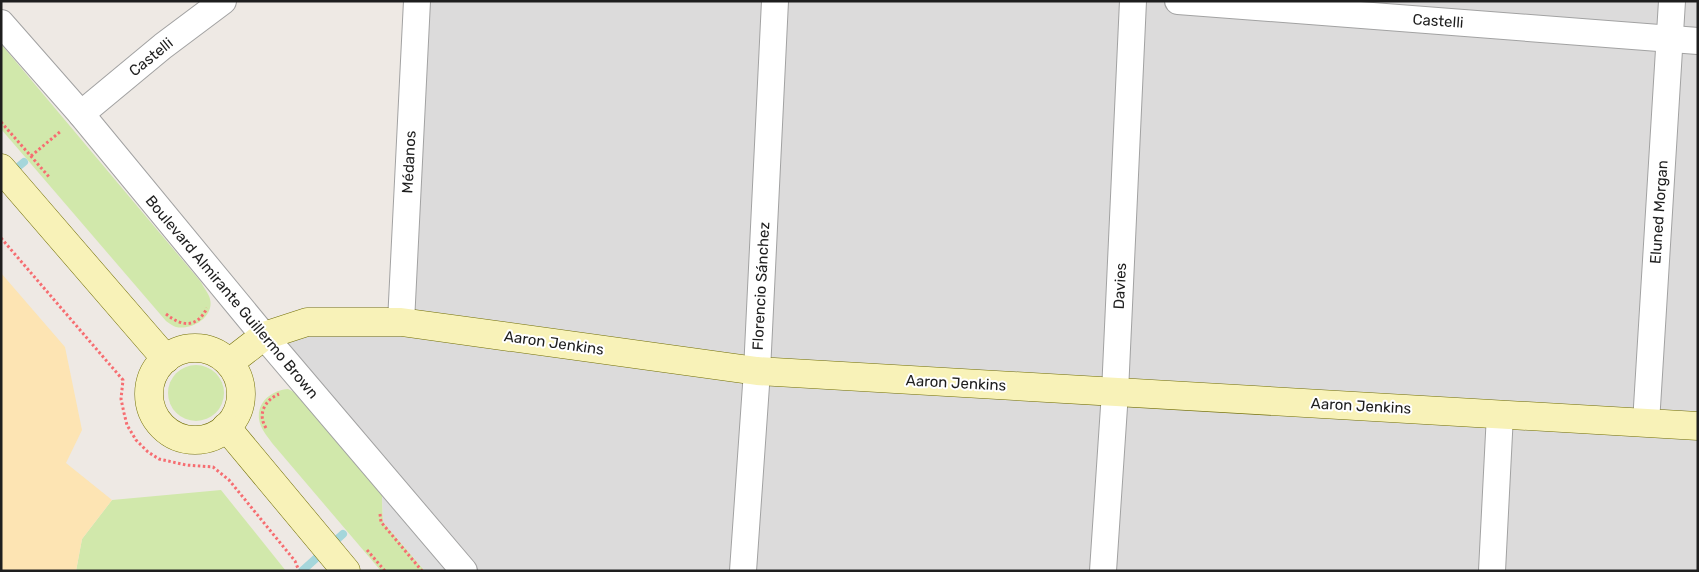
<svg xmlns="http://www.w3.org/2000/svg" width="1699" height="572" font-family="Rubik,sans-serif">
<rect width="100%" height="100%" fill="#eee9e4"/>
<path fill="#dcdbdb" d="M417,1H1698V571H464L264,336L401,322Z"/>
<g fill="#d1e8ab">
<path d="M1,44L201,282C203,287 207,291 209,296C217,315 193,331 176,327C173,326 169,323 166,321L1,129Z"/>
<circle cx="196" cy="393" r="28"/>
<path d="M288,389L296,393L382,494L383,522L425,571H381L272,443C267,436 260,428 259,419C257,401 273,390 288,389Z"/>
<path d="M221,490L286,571H76L82,539L112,500Z"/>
</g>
<path fill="#fde4b3" d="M1,273L65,347L82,430L66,463L112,500L82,539L76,571H1Z"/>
<path fill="#dedede" d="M382,494L447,571H425L383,522Z"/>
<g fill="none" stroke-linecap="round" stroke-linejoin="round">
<g stroke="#a5d6db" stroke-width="8">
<path d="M12,172L24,162"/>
<path d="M302,571L343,534"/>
</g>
<defs>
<g id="street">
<path d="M1178,1L1698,41"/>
<path d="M1,23L81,114L264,336L464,571"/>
<path d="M81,114L163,46L223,1"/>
<path d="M401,322L417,1"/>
<path d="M1646,423L1672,1"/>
<path d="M743,571L757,371L775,1"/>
<path d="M1103,571L1115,392L1133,1"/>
<path d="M1492,571L1500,414"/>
</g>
<g id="secondary">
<path d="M1,168L166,359"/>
<circle cx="195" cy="394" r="46"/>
<path d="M229,363L264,336L307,322H401L757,371L1698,426"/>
<path d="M226,427L346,571"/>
</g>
</defs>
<use href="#street" stroke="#a2a2a2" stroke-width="28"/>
<use href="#secondary" stroke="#726f07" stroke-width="29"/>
<g stroke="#f66d71" stroke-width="3" stroke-dasharray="2.5 2.5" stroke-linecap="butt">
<path d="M1,122L50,178"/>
<path d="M31,156L61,131"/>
<path d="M1,238L123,380L121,399L124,413L127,425L136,440L148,452L159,459L186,465L213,467L229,480L295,561L299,571"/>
<path d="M166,314C182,327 197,328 207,308"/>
<path d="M266,428C257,414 265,400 279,394"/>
<path d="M380,514L381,522L422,571"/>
<path d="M367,550L385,571"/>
</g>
<use href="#street" stroke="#fff" stroke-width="26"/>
<use href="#secondary" stroke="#f8f2b8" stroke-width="28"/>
</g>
<g text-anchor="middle" stroke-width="4" stroke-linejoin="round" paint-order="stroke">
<g font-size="15" fill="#1e1e1e" stroke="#fff">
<text transform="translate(1438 21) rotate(4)" y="5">Castelli</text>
<text transform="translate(151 57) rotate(-39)" y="5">Castelli</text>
<text transform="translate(409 162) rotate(-87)" y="5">Médanos</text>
<text transform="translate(1659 212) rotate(-86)" y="5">Eluned Morgan</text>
<text transform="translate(761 286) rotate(-87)" y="5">Florencio Sánchez</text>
<text transform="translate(1120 286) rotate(-87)" y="5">Davies</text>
<text transform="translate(232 297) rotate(50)" y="5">Boulevard Almirante Guillermo Brown</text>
<text transform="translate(554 343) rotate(8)" y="5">Aaron Jenkins</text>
<text transform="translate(956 383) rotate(3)" y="5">Aaron Jenkins</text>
<text transform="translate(1361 406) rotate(3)" y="5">Aaron Jenkins</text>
</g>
</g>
<rect width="1699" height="572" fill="none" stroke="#1e1e1e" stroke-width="5"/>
</svg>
